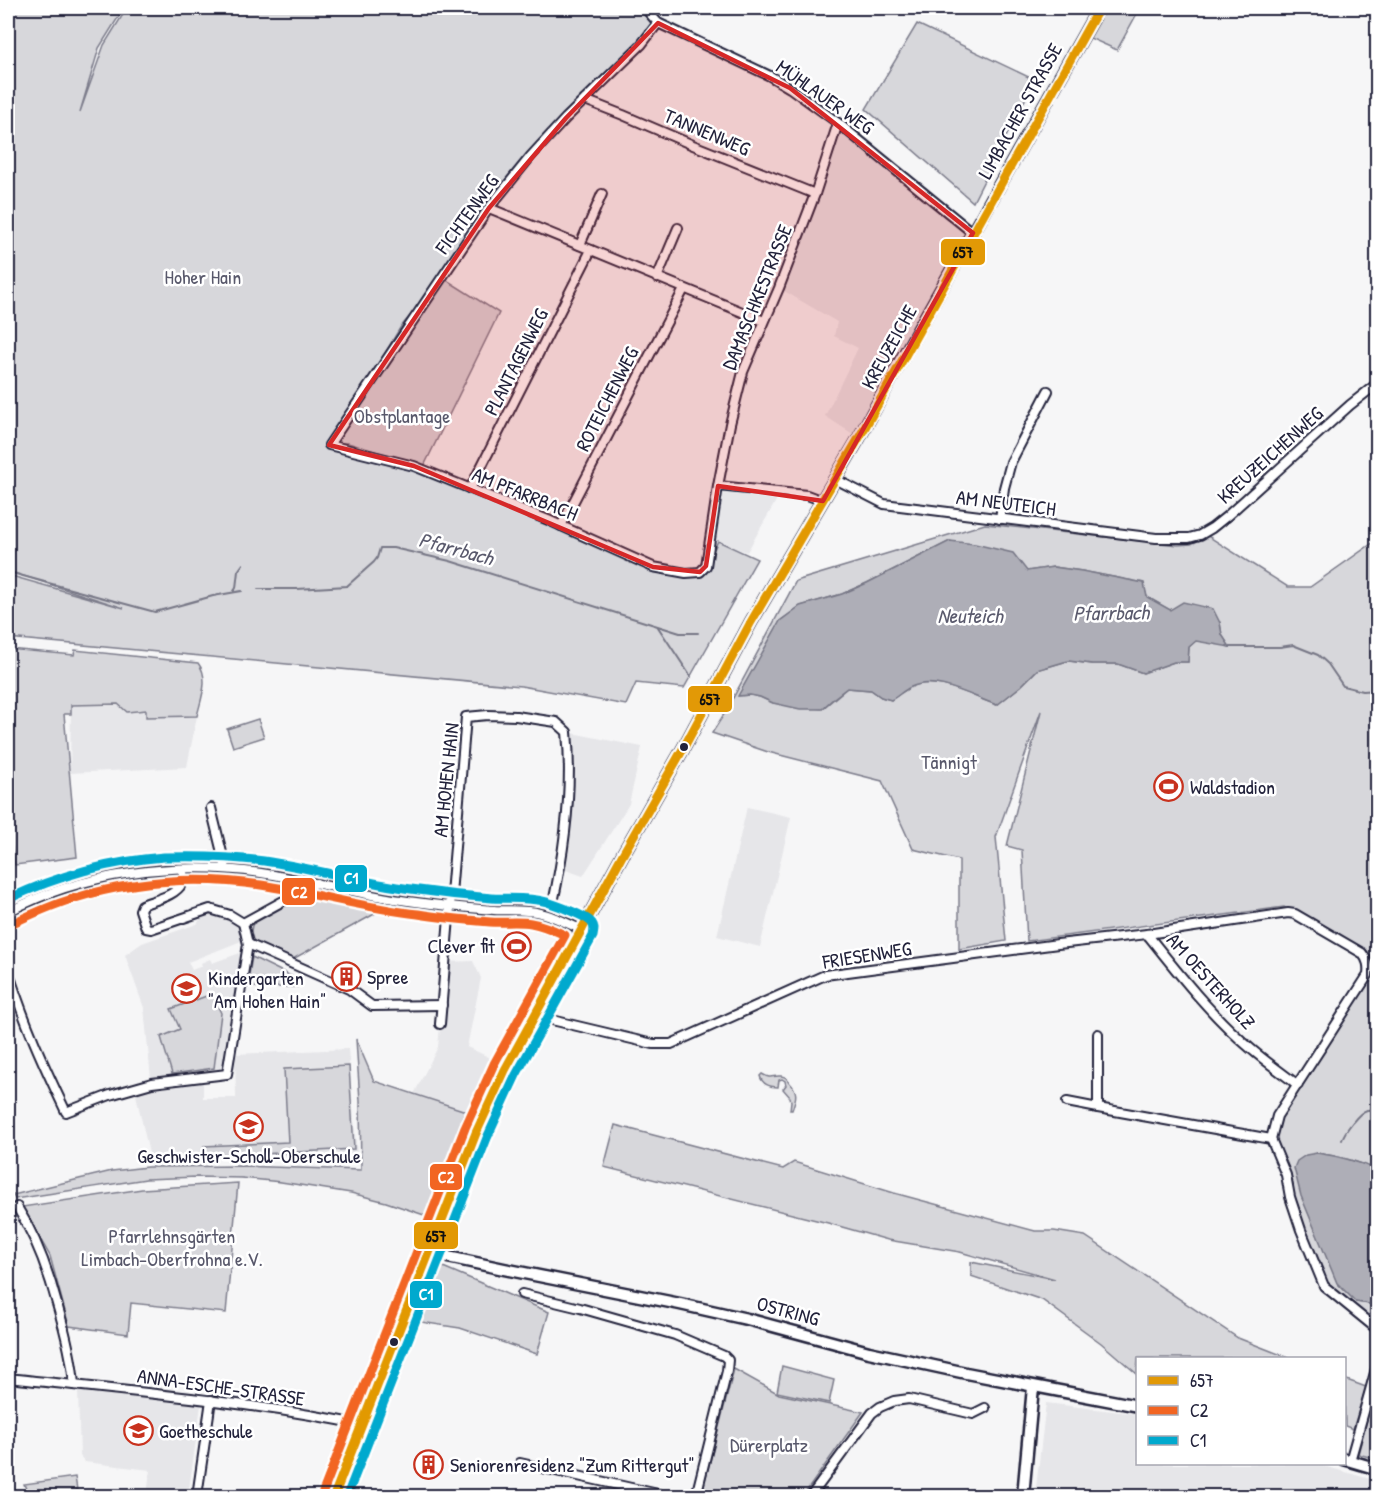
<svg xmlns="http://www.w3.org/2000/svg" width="1385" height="1504" font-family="'Patrick Hand',sans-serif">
<rect width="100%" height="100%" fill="#f6f6f7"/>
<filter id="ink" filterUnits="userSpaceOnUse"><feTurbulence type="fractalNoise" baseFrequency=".0167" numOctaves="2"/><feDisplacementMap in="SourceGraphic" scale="12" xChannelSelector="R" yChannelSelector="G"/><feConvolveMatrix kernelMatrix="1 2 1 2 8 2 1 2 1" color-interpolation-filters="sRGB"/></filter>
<g filter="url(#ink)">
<g fill="#e6e6e9">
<path d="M838,123L970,231L859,438L825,416L858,348L834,336L837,322L779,288Z"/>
<path d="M718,486L776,491V501L747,552L711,540Z"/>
<path d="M118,704L127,712L146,710L147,717L197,716L187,767L70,773L71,705Z"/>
<path d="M567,732L642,747L629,804L583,876L560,868L568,800Z"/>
<path d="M747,807L791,817L760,947L717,936Z"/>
<path d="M210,912L232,918L243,931L244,940L188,962L192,970L202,966L201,963L210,959L212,963L240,953L241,958L222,1071L151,1079L144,1008L125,955L142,943L197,924L204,913Z"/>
<path d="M473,961L481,978L467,1047L495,1060L472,1113L414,1094L438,1047L446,962Z"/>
<path d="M348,1049L357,1154L150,1158L135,1090L152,1085L203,1078V1098H236L235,1054Z"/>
<path d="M78,1391L201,1405L188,1496H147L150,1470L85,1462L80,1456Z"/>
<path d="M1046,1403L1137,1414L1138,1464H1317L1377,1481V1496H1035Z"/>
</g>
<g fill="#d7d7db" stroke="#7c7c8b" stroke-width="1.5" fill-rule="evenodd">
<path d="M8,8H124L99,48L80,112L104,45L127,8H643L658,23L531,156L444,275L400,328L330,445L414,466L653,567L686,573L706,566L718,541L757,559L684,688L636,683L626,705L521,686L8,638V575L124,608L8,571Z"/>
<path d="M1099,8H1140L1117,50L1083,35Z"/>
<path d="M917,24L1035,80L973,202L866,109Z"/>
<path d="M445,279L499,313L424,466L348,443H334Z"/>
<path d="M985,524L1178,545L1191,544L1208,536L1288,587H1310L1377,540L1378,1036L1374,1045L1378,1050L1377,1170C1358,1161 1338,1156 1317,1153L1356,1302L1377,1305V1330L1324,1286L1271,1139L1277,1116L1368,975L1367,959L1284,907L1027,941L1022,850L1007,846L1041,711L996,837L1006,941L959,949V860L913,849L882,781L768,752L712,733L726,711L796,581ZM950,541L1027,571L1054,567L1082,571L1143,583L1147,597L1170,610L1220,622L1222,635L1229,646L1196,640L1189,647L1188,662H1174L1143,673L1118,664H1092L1069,661L1064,662L1037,670L1021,686L997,705C972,697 937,675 911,687C904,690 897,696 891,700L881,697L871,690L847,688L822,709L773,703L760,697L750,695L739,696L781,620L801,606L842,594L867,583Z"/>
<path d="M8,649L74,655L75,650L198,663C210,678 201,699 197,716L146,717V710L127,712L118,704L71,705V714H64L77,857L15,865L8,829Z"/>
<path d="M258,719L264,737L233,747L227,729Z"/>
<path d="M312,890L389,906L293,959H288L258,946C251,939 249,930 254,921Z"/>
<path d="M252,957L297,979V987H247Z"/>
<path d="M212,994L221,1013L214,1068L172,1074L161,1037L180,1029L171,1009Z"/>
<path d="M356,1039L374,1081L472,1113L430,1217L386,1202L351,1193L281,1182L242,1178L197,1177L146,1179L15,1199L13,1195L112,1171L147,1167L242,1166L361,1170L360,1101Z"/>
<path d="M349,1066L354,1149L205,1157L204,1146L288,1142L284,1069Z"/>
<path d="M762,1074C772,1080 772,1075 781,1076C787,1077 786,1078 789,1082C799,1092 796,1098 792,1110H790L791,1101L790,1097L783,1089L786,1085L785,1081L782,1079L779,1080L778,1087C770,1087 762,1084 760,1076Z"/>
<path d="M615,1125L783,1169L794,1162L894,1193L1035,1231H1054L1085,1236L1238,1338L1289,1358H1138L1137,1374L1101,1343L1042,1300L971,1276V1262L1055,1279L960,1252L888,1240L828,1223L604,1167Z"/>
<path d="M238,1183L226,1313L131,1303L128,1334L69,1326L50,1256L22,1207L142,1189Z"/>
<path d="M436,1264L549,1312L537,1354L460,1328L414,1321Z"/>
<path d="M782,1366L834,1380L829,1403L777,1392Z"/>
<path d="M734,1369L779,1394L863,1412L803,1496H701Z"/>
<path d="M1344,1379L1366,1387L1353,1429L1345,1426Z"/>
<path d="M1372,1401L1377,1402V1459L1358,1454Z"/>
<path d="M75,1477L78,1496H29L24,1484Z"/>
</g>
<g fill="#aeaeb7" stroke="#767685" stroke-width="1.5">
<path d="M950,541L975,544L1013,553L1027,571L1053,567L1082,571L1144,583L1147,597L1170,610L1183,602L1213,609L1220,623L1222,635L1230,647L1196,641L1189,647L1188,662H1174L1143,673L1118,664H1092L1069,661L1064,662L1037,670L1021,686L997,705C972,697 937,675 911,687C904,690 898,696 891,700L881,697L871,690L847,688L834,698L822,709H800L773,703L760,697L750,695L738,696L780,621L800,606L842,594L867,583Z"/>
<path d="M1317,1153C1338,1156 1358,1161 1377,1170L1378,1198L1375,1222L1378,1250L1377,1305L1356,1302L1337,1283L1301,1196L1294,1168L1297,1161L1306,1155Z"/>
</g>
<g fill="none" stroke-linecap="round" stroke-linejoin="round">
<g stroke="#767685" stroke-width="2">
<path d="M8,572L155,612L213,596L242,591"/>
<path d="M258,589H297L347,586L374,562L377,558L380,548H393L450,561L680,633H698"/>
<path d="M234,591L236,588L238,571L243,564"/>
<path d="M658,627L691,677"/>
<path d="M1227,646L1230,647H1280L1293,645L1318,655L1328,664L1343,686L1363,691L1378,690"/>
<path d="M1342,1140C1344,1132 1359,1112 1367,1110C1371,1109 1374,1110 1378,1109"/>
</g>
<defs>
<g id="minor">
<path d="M645,8L658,23L770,76L790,88L838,123L973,233"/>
<path d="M658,23L641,45L566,118L531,156L489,208L329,445L414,466L548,520L653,567L686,573L700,572L706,566L718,486L730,424L743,372L779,288L815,194L838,123"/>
<path d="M585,100L623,115L693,145L815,194"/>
<path d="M489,208L764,321"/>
<path d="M580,245L602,194"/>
<path d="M657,278L678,228"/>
<path d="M835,479L884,504L1156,538H1189L1200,535L1212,528L1227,516L1350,405L1378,383"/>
<path d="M718,486L807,495L823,501"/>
<path d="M470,489L591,250"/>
<path d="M1000,519L1004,488L1011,462L1048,391"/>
<path d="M561,526L684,289"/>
<path d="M211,808L226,869"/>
<path d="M8,912C83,872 177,861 261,873C310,880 359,895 408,901C437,905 465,908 494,910C509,911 526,909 540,913C554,916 569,924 582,930"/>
<path d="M243,923L316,883"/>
<path d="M1147,934C1178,973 1211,1015 1250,1048C1265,1061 1282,1073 1298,1085"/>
<path d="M248,944L349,989L372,1006L442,1005"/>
<path d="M8,970C23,1020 44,1066 66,1112L110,1095L152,1083L227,1074L248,944L243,923L230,915L210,909L151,929L146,928L140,910L142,905C154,900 176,896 182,883C184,879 183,874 183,869"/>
<path d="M535,1016L653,1044H671L825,975L1058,944L1147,934L1288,913L1295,914L1362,953C1368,960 1369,966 1368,975L1277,1116L1271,1139L1286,1175L1290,1197L1301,1230L1324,1286L1378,1330"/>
<path d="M440,1024L466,717L488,715L516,716L556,722L567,732C573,789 565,847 553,903"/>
<path d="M1098,1034V1108L1271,1139"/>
<path d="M1067,1102L1098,1108"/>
<path d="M17,1207C36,1237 48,1270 57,1304C65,1331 72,1358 74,1385"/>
<path d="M522,1294L580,1308L675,1335L724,1356L728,1360L727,1371L696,1496"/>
<path d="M8,1378C126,1391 246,1401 363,1425"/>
<path d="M1350,1461L1378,1362"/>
<path d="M520,1463L667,1496"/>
<path d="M197,1496L211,1400"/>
<path d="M811,1496L872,1413L880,1407L894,1401L909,1399L973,1414L985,1408"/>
</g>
<g id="secondary">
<path d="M429,1253L504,1269L680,1304L747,1319L869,1352L966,1373L1138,1406"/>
<path d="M1344,1459L1378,1469"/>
<path d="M334,1496L476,1133L505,1070L623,854L683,749L751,622L859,438L906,352L1099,8"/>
<path d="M1023,1496L1033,1387"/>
</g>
</defs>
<use href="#minor" stroke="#22223b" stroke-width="12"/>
<use href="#secondary" stroke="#22223b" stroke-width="15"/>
<use href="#minor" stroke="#fff" stroke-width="8"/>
<use href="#secondary" stroke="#fff" stroke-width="10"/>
<defs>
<path id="bus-1" d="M334,1496L476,1133L505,1070L623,854L683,749L751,622L859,438L1099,8"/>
<path id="bus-2" d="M13,923C32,914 52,905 72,899C133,880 198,876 261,885C314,893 365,908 418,914C442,918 466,920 490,922C504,923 518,921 531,923C543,925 554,930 565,935L494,1064L465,1128L323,1492"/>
<path id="bus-3" d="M8,899C57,876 110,861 164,857C198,856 231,857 264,861C314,868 362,883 411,889C438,893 465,896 492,898C511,899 529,897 547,902C556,905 587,916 592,923C595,927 594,931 593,936L516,1075L487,1138L347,1496"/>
</defs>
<use href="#bus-1" stroke="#fff" stroke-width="14"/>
<use href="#bus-2" stroke="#fff" stroke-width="14"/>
<use href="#bus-3" stroke="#fff" stroke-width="14"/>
<use href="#bus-1" stroke="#e29906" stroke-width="9"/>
<use href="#bus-2" stroke="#f26522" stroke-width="9"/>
<use href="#bus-3" stroke="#00a9ce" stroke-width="9"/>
</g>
</g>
<path fill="#d62828" fill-opacity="0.2" stroke="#d62828" stroke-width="4.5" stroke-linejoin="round" d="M658,23L790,88L973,233L823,501L718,486L706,566L700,572L653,567L414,466L329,445L489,208L566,118Z"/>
<defs>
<symbol id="stadium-ring" viewBox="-11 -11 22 22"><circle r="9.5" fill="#fff" stroke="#c8321e" stroke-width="1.5"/><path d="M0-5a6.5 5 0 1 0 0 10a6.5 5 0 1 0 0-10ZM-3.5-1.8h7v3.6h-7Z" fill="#c8321e"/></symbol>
<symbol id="building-ring" viewBox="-11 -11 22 22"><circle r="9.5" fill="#fff" stroke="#c8321e" stroke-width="1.5"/><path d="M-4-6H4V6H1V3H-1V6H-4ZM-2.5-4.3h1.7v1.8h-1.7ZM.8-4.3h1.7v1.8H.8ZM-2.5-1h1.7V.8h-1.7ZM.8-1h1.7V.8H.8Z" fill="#c8321e"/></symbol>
<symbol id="school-ring" viewBox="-11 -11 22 22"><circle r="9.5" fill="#fff" stroke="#c8321e" stroke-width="1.5"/><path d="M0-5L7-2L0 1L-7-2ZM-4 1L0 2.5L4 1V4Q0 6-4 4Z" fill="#c8321e"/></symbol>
</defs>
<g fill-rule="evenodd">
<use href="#stadium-ring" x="1152" y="770" width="33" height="33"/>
<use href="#stadium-ring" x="500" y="930" width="33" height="33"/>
<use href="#building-ring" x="330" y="960" width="33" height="33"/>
<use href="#school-ring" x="170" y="972" width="33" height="33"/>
<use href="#school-ring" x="232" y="1110" width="33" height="33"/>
<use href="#school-ring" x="122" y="1414" width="33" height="33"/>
<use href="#building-ring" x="412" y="1448" width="33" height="33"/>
</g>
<g fill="#22223b" stroke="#fff" stroke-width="2">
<circle cx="684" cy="747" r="5"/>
<circle cx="394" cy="1342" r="5"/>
</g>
<g text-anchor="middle" stroke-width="5" stroke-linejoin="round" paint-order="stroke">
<g font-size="20" fill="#22223b" stroke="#fff">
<text transform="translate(825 97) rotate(35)" y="7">MÜHLAUER WEG</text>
<text transform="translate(1020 111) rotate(-61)" y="7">LIMBACHER STRASSE</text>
<text transform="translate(707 132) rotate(23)" y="7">TANNENWEG</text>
<text transform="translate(467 214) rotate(-54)" y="7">FICHTENWEG</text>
<text transform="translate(757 297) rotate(-68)" y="7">DAMASCHKESTRASSE</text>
<text transform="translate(889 347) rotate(-61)" y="7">KREUZEICHE</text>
<text transform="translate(516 362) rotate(-63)" y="7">PLANTAGENWEG</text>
<text transform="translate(607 399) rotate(-63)" y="7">ROTEICHENWEG</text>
<text transform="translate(1270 455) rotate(-42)" y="7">KREUZEICHENWEG</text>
<text transform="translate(525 494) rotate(22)" y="7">AM PFARRBACH</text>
<text transform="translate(1006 503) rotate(7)" y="7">AM NEUTEICH</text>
<text transform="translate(446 780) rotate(-84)" y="7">AM HOHEN HAIN</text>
<text transform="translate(867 955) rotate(-9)" y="7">FRIESENWEG</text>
<text transform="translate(1211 981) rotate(48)" y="7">AM OESTERHOLZ</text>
<text transform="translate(788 1311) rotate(15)" y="7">OSTRING</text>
<text transform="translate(221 1387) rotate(8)" y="7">ANNA-ESCHE-STRASSE</text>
</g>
<g font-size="20" fill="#58586b" stroke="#fff">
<text x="203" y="284">Hoher Hain</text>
<text x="402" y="423">Obstplantage</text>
<text x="949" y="769">Tännigt</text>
<text x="172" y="1243">Pfarrlehnsgärten<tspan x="172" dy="23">Limbach-Oberfrohna e.V.</tspan></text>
<text x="769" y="1452">Dürerplatz</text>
</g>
<g font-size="20" fill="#22223b" stroke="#fff" text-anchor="start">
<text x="1190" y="794">Waldstadion</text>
<text x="495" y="953" text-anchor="end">Clever fit</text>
<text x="367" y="984">Spree</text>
<text x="208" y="985">Kindergarten<tspan x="208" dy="23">"Am Hohen Hain"</tspan></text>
<text x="249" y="1163" text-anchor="middle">Geschwister-Scholl-Oberschule</text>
<text x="159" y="1438">Goetheschule</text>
<text x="450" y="1472">Seniorenresidenz "Zum Rittergut"</text>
</g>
<g font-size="21" font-style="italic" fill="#5a5a6d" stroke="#fff">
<text transform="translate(456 549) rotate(15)" y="7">Pfarrbach</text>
<text transform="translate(1111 613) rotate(-1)" y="7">Pfarrbach</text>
<text x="970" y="623">Neuteich</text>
</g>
</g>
<g stroke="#fff" stroke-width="2">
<rect x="940" y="238" width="46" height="28" rx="6" fill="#e29906"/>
<rect x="687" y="685" width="46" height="28" rx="6" fill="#e29906"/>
<rect x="334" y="864" width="34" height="29" rx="6" fill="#00a9ce"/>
<rect x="281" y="877" width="35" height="29" rx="6" fill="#f26522"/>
<rect x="429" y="1163" width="34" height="28" rx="6" fill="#f26522"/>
<rect x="413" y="1221" width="46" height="29" rx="6" fill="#e29906"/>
<rect x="409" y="1280" width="34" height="29" rx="6" fill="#00a9ce"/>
</g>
<g font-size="16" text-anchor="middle" font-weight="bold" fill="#fff">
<text x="351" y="884">C1</text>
<text x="299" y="898">C2</text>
<text x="446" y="1183">C2</text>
<text x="426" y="1300">C1</text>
</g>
<g font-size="16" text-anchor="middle" font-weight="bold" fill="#111">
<text x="963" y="258">657</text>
<text x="710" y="705">657</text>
<text x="436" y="1242">657</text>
</g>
<rect width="1385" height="1504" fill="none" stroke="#fff" stroke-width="30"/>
<rect x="15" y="15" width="1355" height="1474" fill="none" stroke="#22223b" stroke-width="2" filter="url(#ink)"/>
<rect x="1136" y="1357" width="210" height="108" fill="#ffffff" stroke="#a7a7b1" stroke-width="1.5"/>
<rect x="1148" y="1376" width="30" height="9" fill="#e29906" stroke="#a7a7b1" stroke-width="1.5"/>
<text x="1190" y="1387" font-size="18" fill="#22223b">657</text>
<rect x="1148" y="1406" width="30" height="9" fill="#f26522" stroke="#a7a7b1" stroke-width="1.5"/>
<text x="1190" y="1417" font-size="18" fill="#22223b">C2</text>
<rect x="1148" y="1436" width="30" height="9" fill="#00a9ce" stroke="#a7a7b1" stroke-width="1.5"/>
<text x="1190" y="1447" font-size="18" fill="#22223b">C1</text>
</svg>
